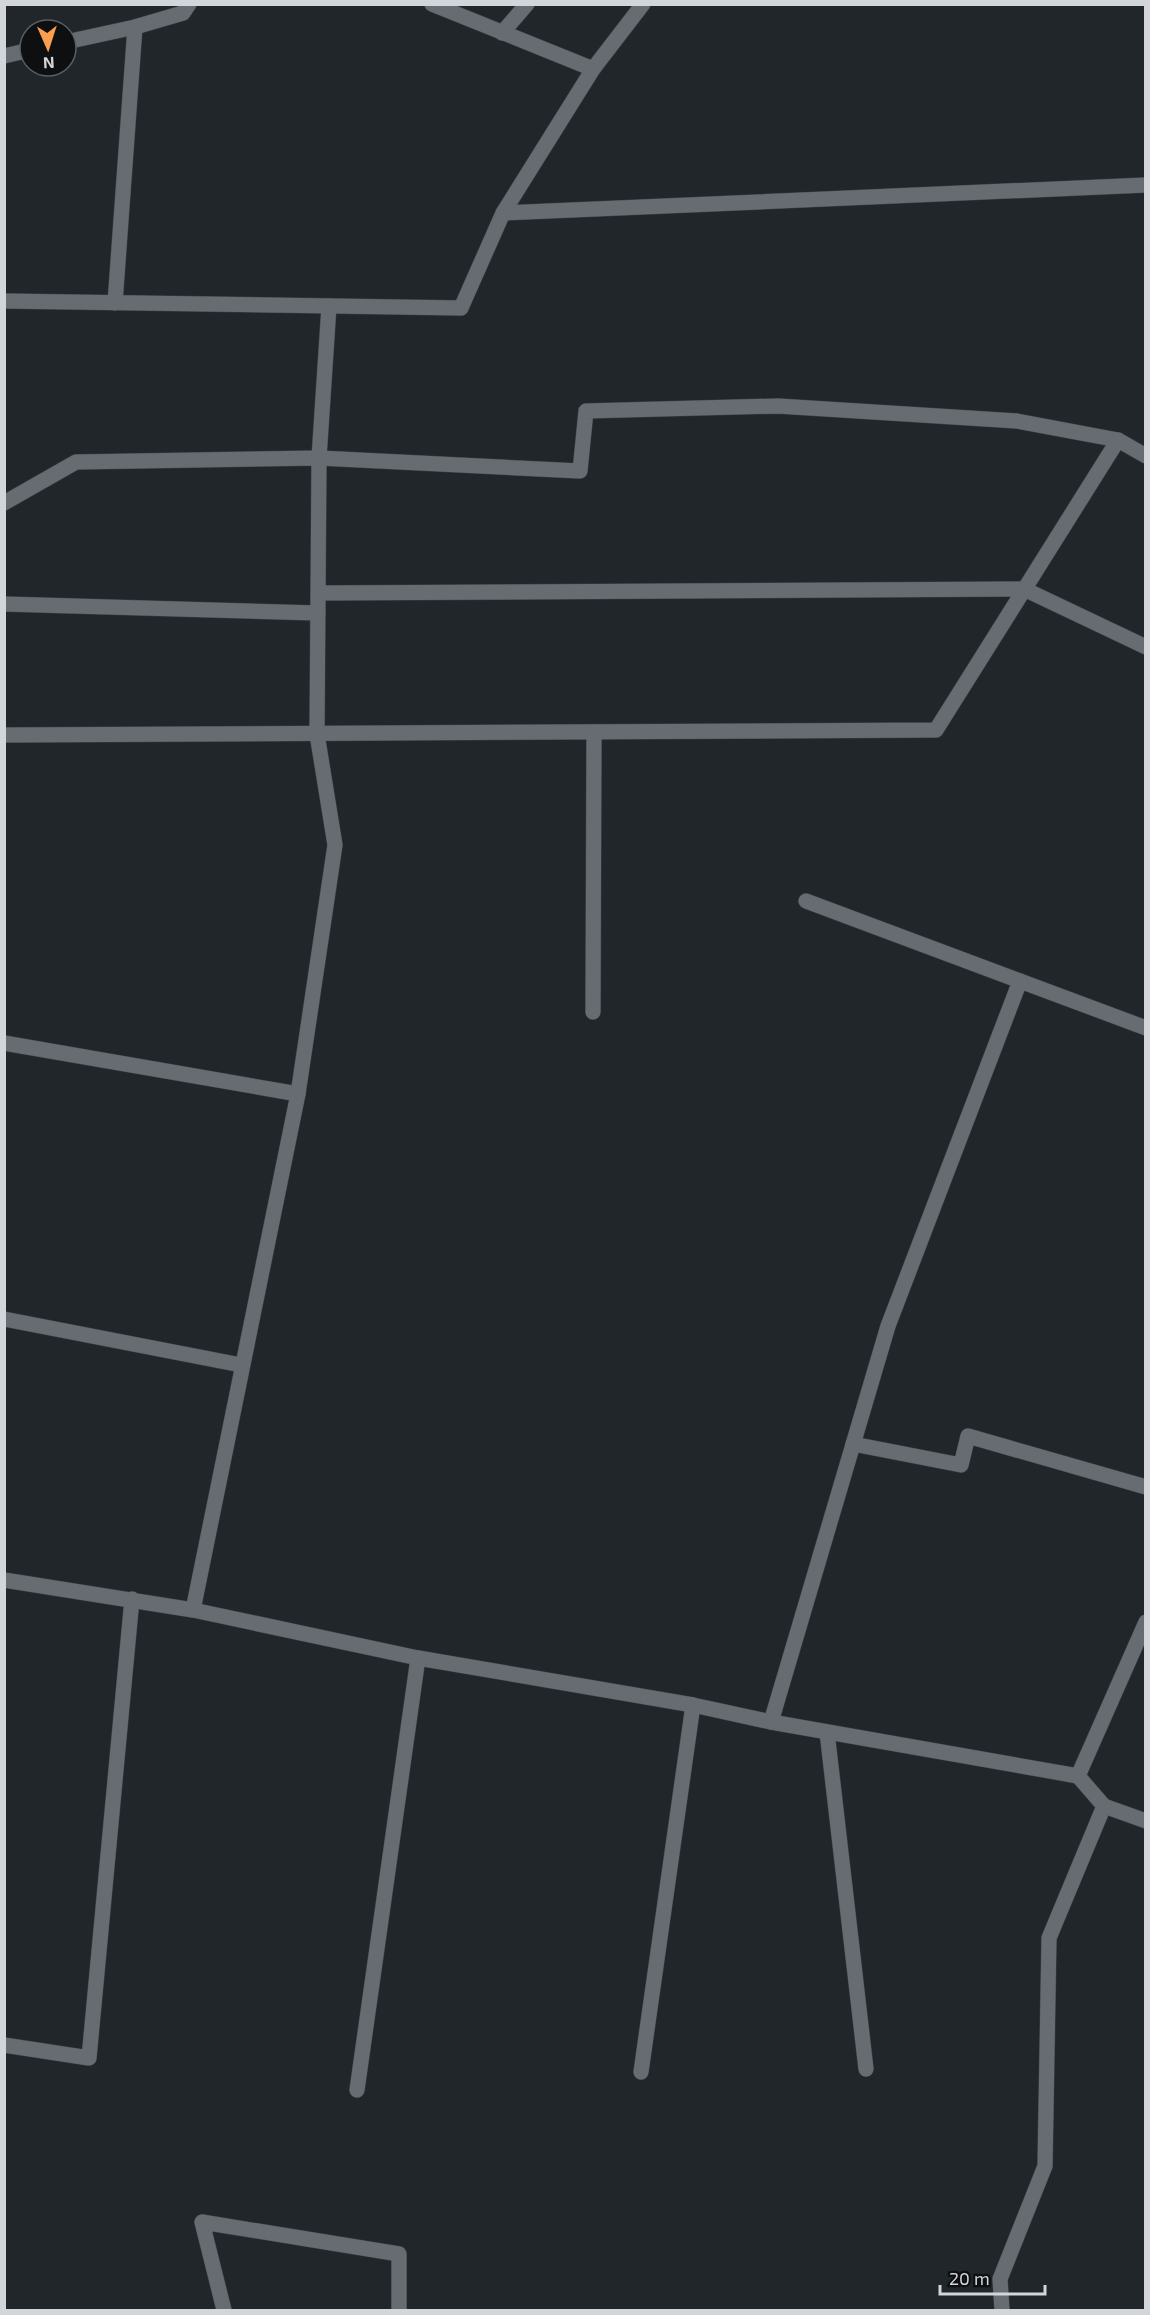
<svg xmlns="http://www.w3.org/2000/svg" width="1150" height="2315" font-family="'Exo 2',sans-serif">
<rect width="100%" height="100%" fill="#21262b"/>
<g fill="none" stroke-linecap="round" stroke-linejoin="round">
<defs>
<g id="minor">
<path d="M432,4L593,69"/>
<path d="M502,33L527,4"/>
<path d="M66,42L135,27L183,13L189,4"/>
<path d="M4,56L30,50"/>
<path d="M503,213L1146,185"/>
<path d="M4,301L461,308L503,213L593,69L643,4"/>
<path d="M115,303L135,27"/>
<path d="M4,503L76,462L319,458L580,471L586,411L778,406L1017,421L1118,440L1146,456"/>
<path d="M318,593L1024,589L1146,647"/>
<path d="M4,604L318,613"/>
<path d="M4,735L936,730L1118,440"/>
<path d="M806,901L1146,1028"/>
<path d="M593,1012L594,732"/>
<path d="M4,1043L298,1094"/>
<path d="M4,1319L241,1365"/>
<path d="M853,1444L961,1465L968,1436L1146,1487"/>
<path d="M4,1580L193,1610L418,1658L693,1705L771,1722L1078,1776"/>
<path d="M193,1610L298,1094L335,845L317,734L319,458L329,306"/>
<path d="M771,1722L888,1326L1020,981"/>
<path d="M827,1732L866,2069"/>
<path d="M1104,1806L1146,1821"/>
<path d="M4,2045L89,2058L132,1599"/>
<path d="M641,2072L693,1705"/>
<path d="M357,2090L418,1658"/>
<path d="M224,2310L202,2222L399,2254V2310"/>
<path d="M1002,2310L1000,2279L1045,2166L1049,1938L1104,1806L1078,1776L1146,1622"/>
</g>
</defs>
<use href="#minor" stroke="#3f4247" stroke-width="16"/>
<use href="#minor" stroke="#666c72" stroke-width="15"/>
</g>
<rect width="1150" height="2315" fill="none" stroke="#d2d5d9" stroke-width="12"/>
<g transform="translate(48 48) rotate(177)"><circle r="28" fill="#0d0f11" stroke="#5c5e61" stroke-width="1.5"/>
<path d="M0-4.5L10 22L0 15L-10 22Z" fill="#fa9f4f"/>
<text y="-9" font-size="16" font-weight="bold" text-anchor="middle" fill="#d2d5d9">N</text>
</g>
<path d="M940 2285v9h105v-9" fill="none" stroke="#d2d5d9" stroke-width="3"/>
<text x="949" y="2285" font-size="18" fill="#d2d5d9" stroke="#0d0f11" stroke-width="4.5" paint-order="stroke">20 m</text>
</svg>
